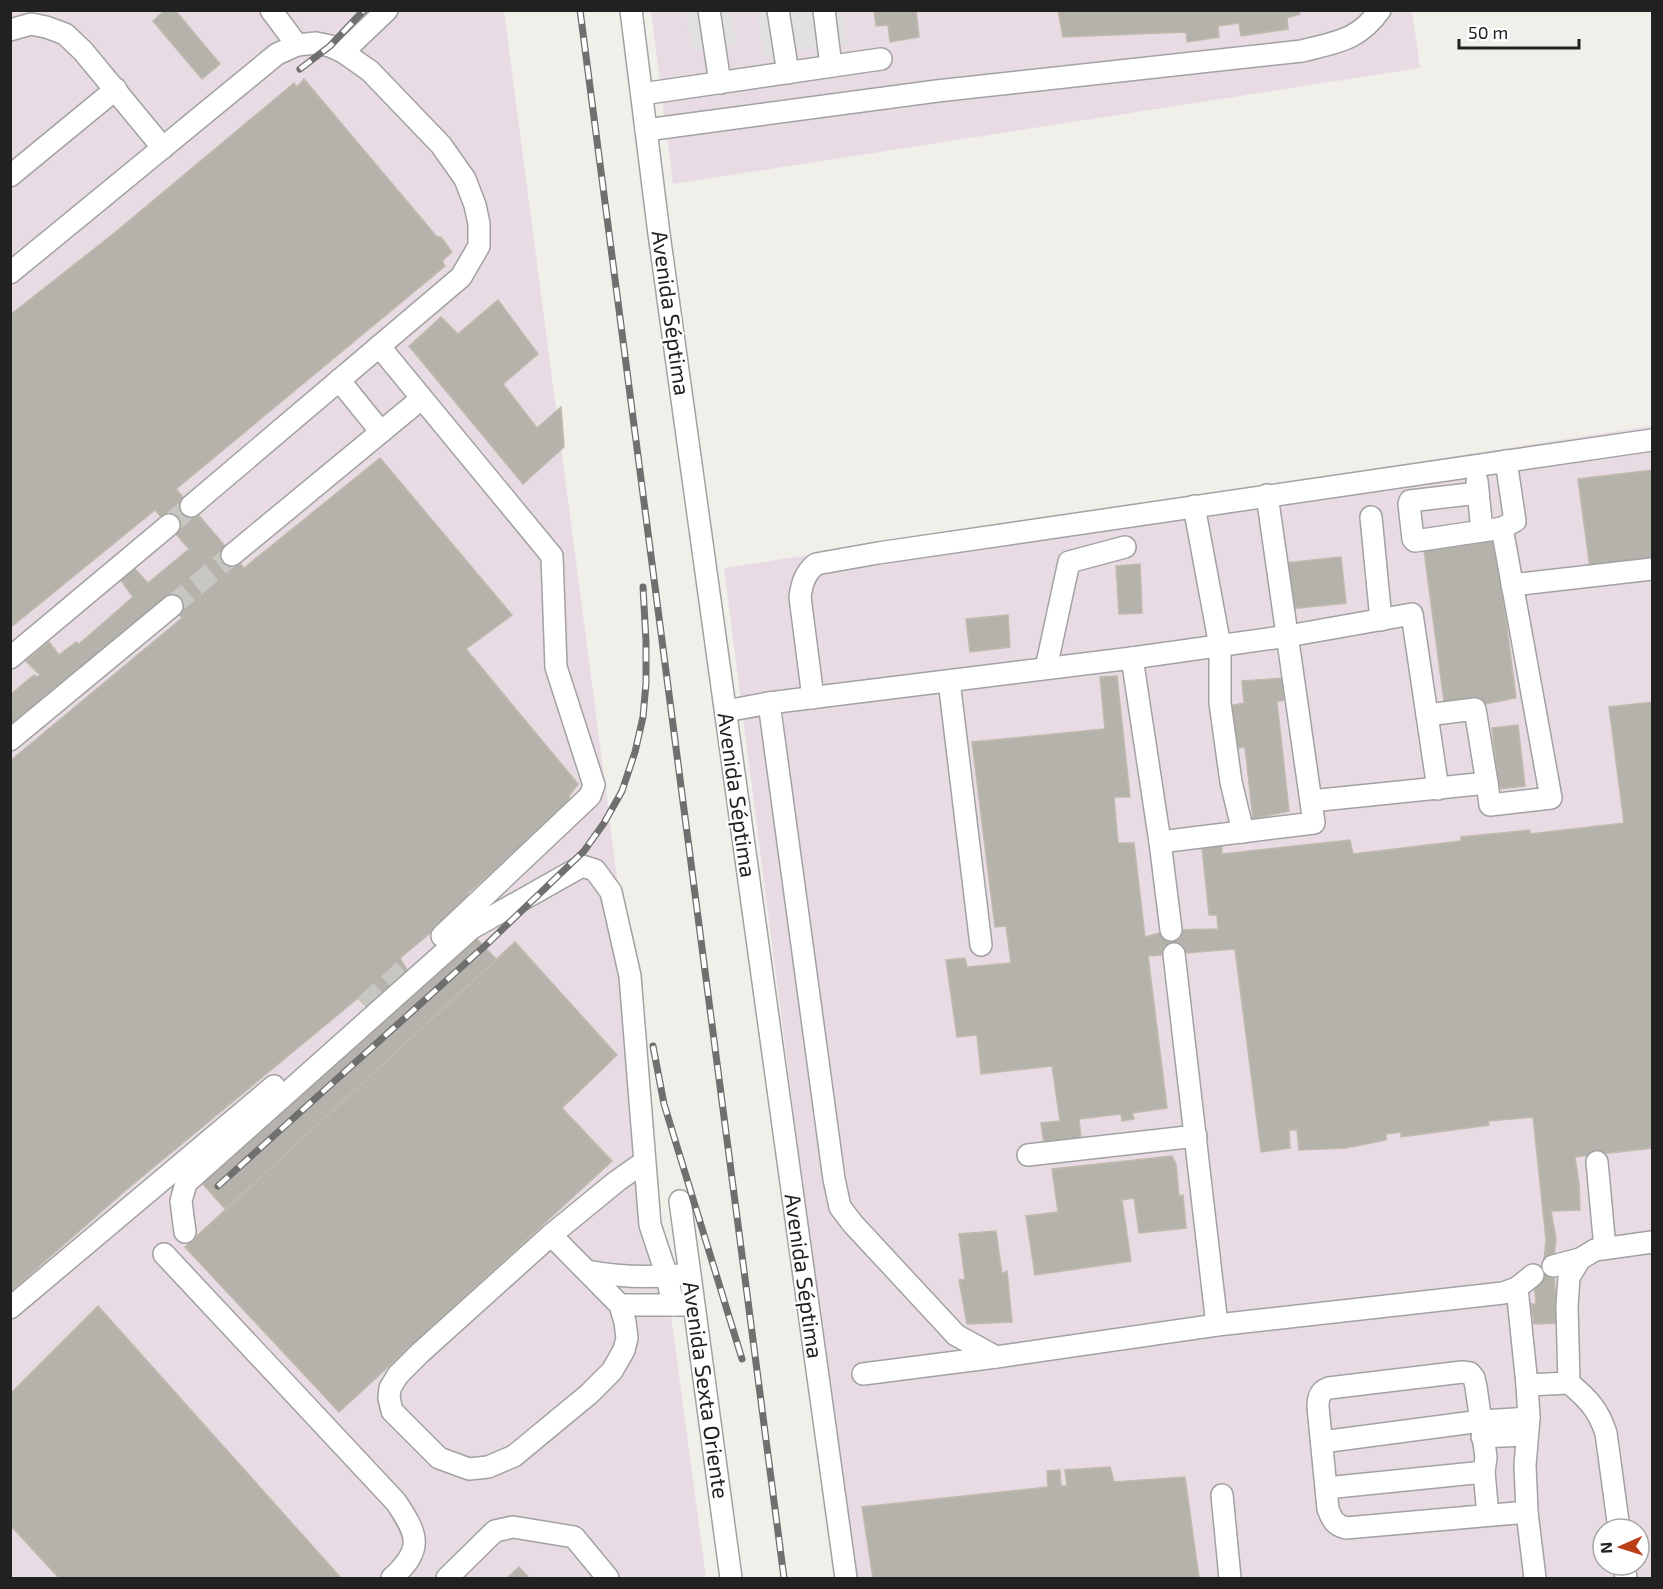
<svg xmlns="http://www.w3.org/2000/svg" width="1663" height="1589" font-family="'Exo 2',sans-serif">
<rect width="100%" height="100%" fill="#f0efe9"/>
<g fill="#e8dbe3" fill-rule="evenodd">
<path d="M11,11H504L606,791L674,1338L706,1578H11Z"/>
<path d="M651,11H1412L1420,68L673,184Z"/>
<path d="M1652,426V1578H853L724,568ZM1603,1529H1639V1565H1603Z"/>
</g>
<g fill="#e1e1e1">
<path d="M686,11H731L736,44L692,51Z"/>
<path d="M757,11H842L847,43L764,56Z"/>
</g>
<g fill="#b5b2ac" stroke="#c0baad" stroke-width="1.5">
<path d="M165,10H175L220,64L202,79L153,21Z"/>
<path d="M874,10H916L919,37L890,42L888,25L876,26Z"/>
<path d="M1058,10H1299L1300,14L1287,18L1288,29L1241,36L1239,23L1218,26L1219,37L1187,42L1186,32L1063,37Z"/>
<path d="M304,79L437,237H441L452,252L442,261L445,266L176,489L244,568L380,458L512,615L466,649L578,784L569,796L571,804L468,893L473,898L400,958L410,975L371,1011L358,998L126,1190L10,1292V761L182,618L172,606L10,729V695L34,675L37,677L40,675L26,661L49,642L59,655L76,642L79,644L133,597L120,579L134,568L148,583L189,549L155,510L10,628V315L112,235L294,83L297,87Z"/>
<path d="M498,300L538,354L503,384L537,428L561,407L564,447L523,484L409,346L441,317L458,334Z"/>
<path d="M1652,470V563L1590,568L1578,479Z"/>
<path d="M1493,534L1496,543L1516,698L1480,705L1445,709L1423,543Z"/>
<path d="M1341,557L1346,603L1290,609L1285,563Z"/>
<path d="M1140,564L1142,613L1119,614L1116,566Z"/>
<path d="M1008,615L1010,647L970,652L966,619Z"/>
<path d="M1117,676L1130,797H1114L1118,843H1134L1145,937L1171,930L1218,929L1217,915H1209L1202,848L1222,846V854L1350,840L1353,854L1461,841V837L1530,830V834L1624,823L1609,707L1652,702V1148L1575,1157L1579,1184L1580,1210L1551,1211L1556,1239L1553,1266L1558,1323L1534,1324L1531,1304H1536L1533,1268L1543,1269L1546,1240L1533,1117L1488,1121L1489,1125L1401,1137V1132L1386,1134V1140L1346,1148L1299,1150L1297,1130H1289L1290,1148L1261,1152L1235,949L1148,956L1167,1108L1132,1113L1134,1119L1122,1121L1121,1114L1079,1119L1081,1139L1044,1144L1041,1123L1060,1121L1052,1066L981,1074L977,1035L957,1037L946,960L965,958L967,967L1011,963L1006,926L995,927L972,742L1105,729L1100,677Z"/>
<path d="M1285,678L1286,699L1277,702L1289,811L1253,819L1245,747L1233,749L1228,706L1244,703L1242,681Z"/>
<path d="M1518,725L1525,786L1499,789L1492,728Z"/>
<path d="M471,933L497,960L226,1210L202,1183Z"/>
<path d="M515,942L617,1055L562,1108L612,1161L339,1412L185,1247Z"/>
<path d="M1172,1156L1176,1164L1179,1196L1183,1195L1186,1228L1139,1233L1134,1198L1122,1200L1131,1261L1035,1275L1026,1216L1058,1212L1052,1169Z"/>
<path d="M996,1231L1002,1274L1007,1271L1012,1322L967,1324L959,1280L965,1279L959,1234Z"/>
<path d="M98,1306L341,1578H59L10,1525V1394Z"/>
<path d="M1110,1467L1114,1482L1185,1477L1199,1578H873L862,1507L1048,1487L1047,1471L1060,1470L1061,1486H1067L1065,1470Z"/>
<path d="M519,1567L529,1578H507Z"/>
</g>
<g fill="none" stroke-linecap="round" stroke-linejoin="round">
<g stroke="#c7c6c1" stroke-width="21" stroke-dasharray="21 10" stroke-linecap="butt">
<path d="M169,525L191,506"/>
<path d="M172,606L232,555"/>
<path d="M365,1005L406,968"/>
</g>
<defs>
<g id="minor">
<path d="M271,10L297,45"/>
<path d="M631,10L659,234L846,1578"/>
<path d="M709,10L720,83"/>
<path d="M778,10L788,73"/>
<path d="M824,10L831,66"/>
<path d="M10,30L31,24L46,27L65,34L83,51L163,148"/>
<path d="M343,52L387,10"/>
<path d="M642,94L881,59"/>
<path d="M646,130L937,91L1302,51C1336,42 1358,41 1380,10"/>
<path d="M10,176L116,89"/>
<path d="M10,273L277,54L297,45L316,43L330,46L343,52L370,71L441,145L465,179L475,205L479,224V246L461,277L191,506"/>
<path d="M379,346L552,556L556,667L594,785L590,796L442,936"/>
<path d="M339,380L381,432"/>
<path d="M1477,481L1482,531L1502,528L1515,521L1506,461"/>
<path d="M1478,493L1410,501L1409,504L1413,539L1415,541L1482,531"/>
<path d="M1194,506L1220,646V703L1231,782L1243,832"/>
<path d="M1371,517L1381,620"/>
<path d="M232,555L421,399"/>
<path d="M1512,585L1652,569"/>
<path d="M10,658L169,525"/>
<path d="M1132,658L1160,842L1171,930"/>
<path d="M1046,668L1069,562L1125,547"/>
<path d="M949,681L981,945"/>
<path d="M813,698L800,597C802,583 805,573 816,564L878,553L1652,440"/>
<path d="M769,703L834,1179L840,1207L853,1224L956,1335L996,1357"/>
<path d="M726,711L769,703L1132,658L1288,636L1412,614L1438,789"/>
<path d="M1427,715L1475,709L1487,783"/>
<path d="M10,740L172,606"/>
<path d="M1311,801L1487,783L1490,805L1551,798L1502,528"/>
<path d="M1160,842L1314,823L1267,495"/>
<path d="M1174,954L1217,1325"/>
<path d="M1028,1155L1196,1136"/>
<path d="M1597,1162L1605,1248"/>
<path d="M680,1201L731,1578"/>
<path d="M185,1232L181,1201L186,1183L472,928L582,866L595,870L611,892L630,976L650,1225L667,1276L673,1305"/>
<path d="M551,1235L420,1353L398,1375L390,1388L389,1398L392,1411L439,1458L469,1469L488,1467L514,1456L589,1394L612,1371L624,1350L627,1338L625,1322L620,1305L551,1235L617,1181L644,1162"/>
<path d="M164,1254L396,1502C418,1535 424,1549 392,1578"/>
<path d="M1553,1266L1580,1259"/>
<path d="M587,1271C618,1277 648,1278 680,1275"/>
<path d="M1517,1288L1533,1275"/>
<path d="M620,1305H685"/>
<path d="M10,1308L274,1086"/>
<path d="M863,1374L996,1357L1217,1325L1503,1293L1517,1288L1527,1385"/>
<path d="M1569,1383L1567,1306L1569,1277L1580,1259L1595,1250L1652,1242"/>
<path d="M1482,1437L1527,1435"/>
<path d="M1322,1442L1481,1421L1529,1418"/>
<path d="M1484,1472L1488,1515"/>
<path d="M1326,1488L1484,1472L1486,1457L1476,1387L1474,1378L1470,1373L1462,1372L1329,1388C1320,1391 1318,1397 1318,1407L1328,1509C1332,1520 1335,1525 1346,1528L1527,1512"/>
<path d="M1222,1495L1230,1578"/>
<path d="M1624,1565L1626,1578"/>
<path d="M447,1578L495,1531L513,1527L574,1537L608,1578"/>
<path d="M1535,1578L1527,1512L1525,1465L1529,1418L1527,1385L1569,1383C1588,1399 1598,1409 1606,1433L1619,1529"/>
</g>
</defs>
<use href="#minor" stroke="#a2a2a2" stroke-width="24"/>
<use href="#minor" stroke="#fff" stroke-width="21"/>
<defs>
<g id="rail">
<path d="M580,10L784,1578"/>
<path d="M300,69L330,46L364,10"/>
<path d="M653,1046L664,1104L742,1359"/>
<path d="M218,1186L487,944L584,851L604,823L622,791L635,752L643,717L646,683V641L643,587"/>
</g>
</defs>
<use href="#rail" stroke="#6f6f6f" stroke-width="7"/>
<use href="#rail" stroke="#fff" stroke-width="4.5" stroke-dasharray="14" stroke-linecap="butt"/>
</g>
<g text-anchor="middle" stroke-width="4.5" stroke-linejoin="round" paint-order="stroke">
<g font-size="22" fill="#212121" stroke="#fff">
<text transform="translate(671 313) rotate(82)" y="8">Avenida Séptima</text>
<text transform="translate(737 795) rotate(82)" y="8">Avenida Séptima</text>
<text transform="translate(804 1276) rotate(82)" y="8">Avenida Séptima</text>
<text transform="translate(706 1390) rotate(82)" y="8">Avenida Sexta Oriente</text>
</g>
</g>
<rect width="1663" height="1589" fill="none" stroke="#212121" stroke-width="24"/>
<g transform="translate(1621 1547) rotate(267)"><circle r="28" fill="#ffffff" stroke="#a6a6a6" stroke-width="1.5"/>
<path d="M0-4.5L10 22L0 15L-10 22Z" fill="#ba3f18"/>
<text y="-9" font-size="16" font-weight="bold" text-anchor="middle" fill="#212121">N</text>
</g>
<path d="M1459 39v9h120v-9" fill="none" stroke="#212121" stroke-width="3"/>
<text x="1468" y="39" font-size="18" fill="#212121" stroke="#ffffff" stroke-width="4.5" paint-order="stroke">50 m</text>
</svg>
